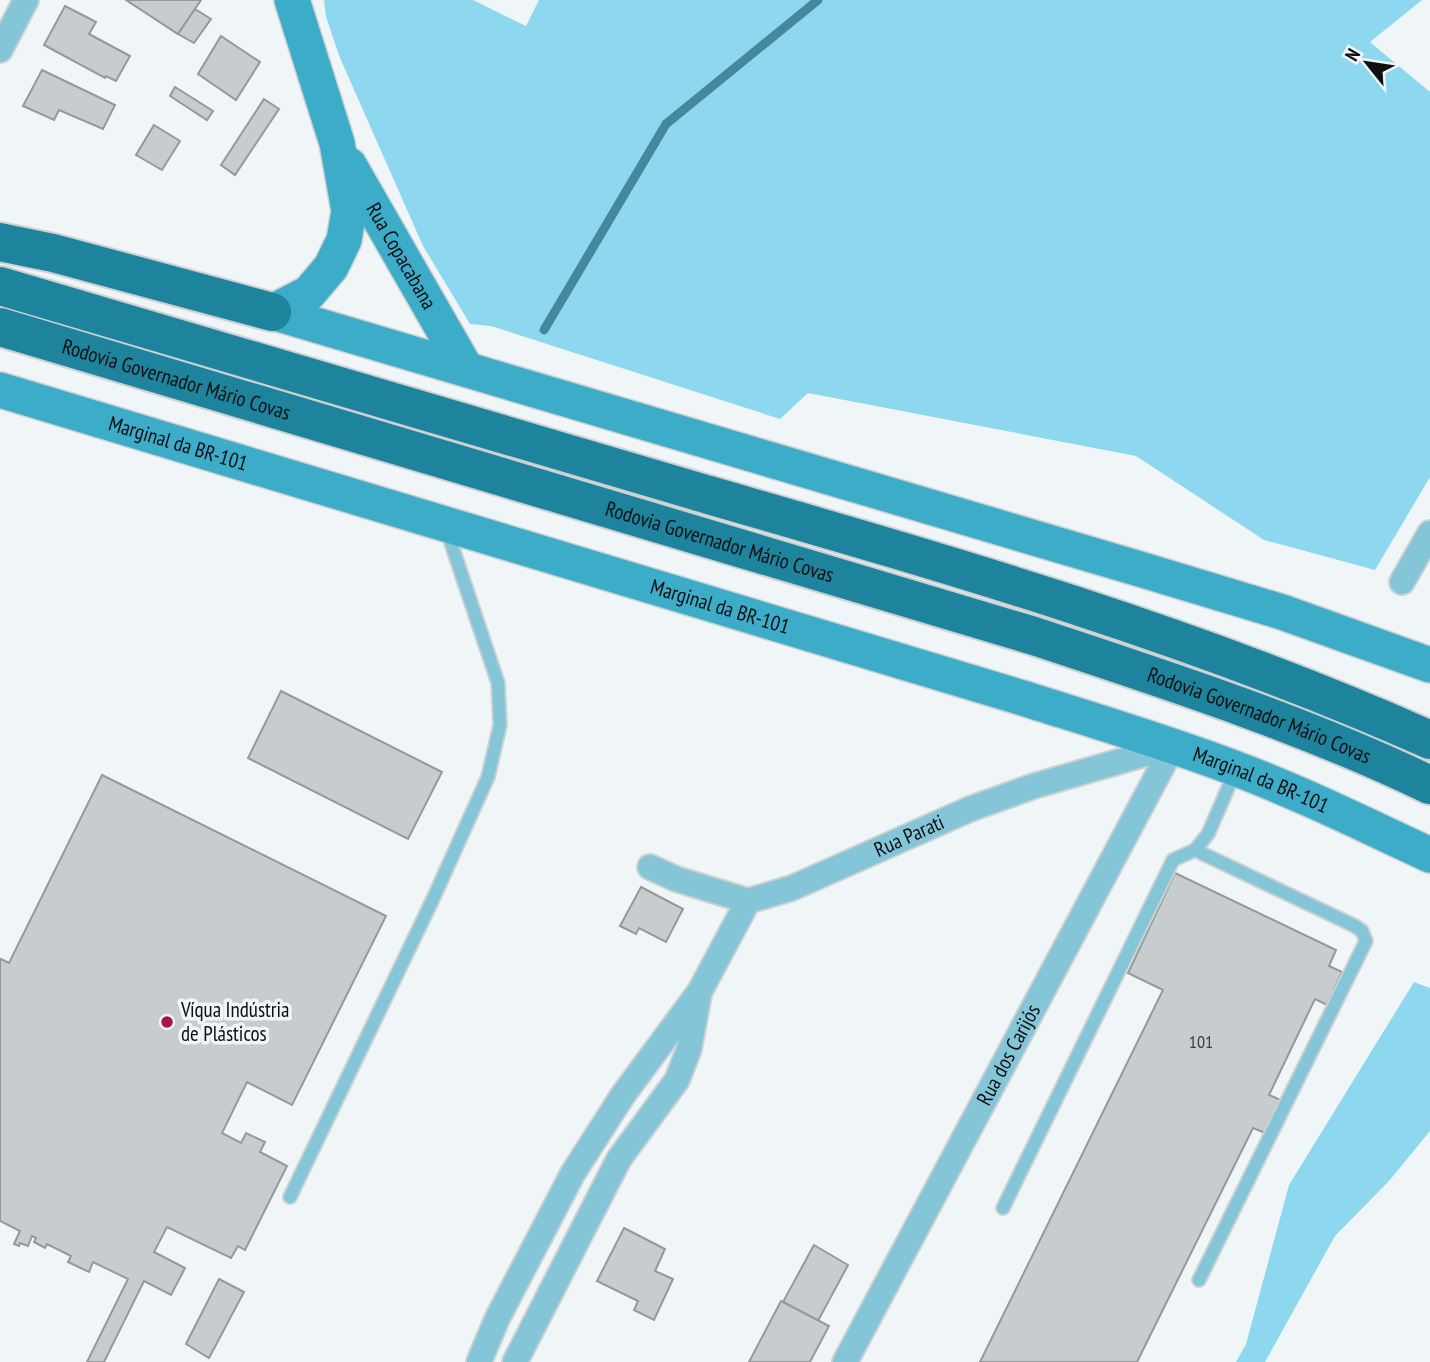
<svg xmlns="http://www.w3.org/2000/svg" width="1430" height="1362" font-family="'PT Sans Narrow',sans-serif">
<rect width="100%" height="100%" fill="#f0f6f7"/>
<g fill="#8dd8ef">
<path d="M324,0H473L526,26L539,0H1422L1370,42L1430,92V477L1375,570L1264,540L1136,456L808,393L780,419L491,326L470,324L423,246L340,58L326,17Z"/>
<path d="M1414,982L1430,988V1131L1389,1181L1335,1236L1265,1362H1236L1246,1344L1289,1185Z"/>
</g>
<g fill="none" stroke-linecap="round" stroke-linejoin="round">
<path stroke="#45889c" stroke-width="9" d="M544,330L666,124L818,0"/>
</g>
<g fill="#c7cdce" stroke="#94999b" stroke-width="2">
<path d="M126,0H201L178,34Z"/>
<path d="M65,6L96,22L89,34L130,56L116,81L106,76L105,78L44,45Z"/>
<path d="M195,9L211,19L194,43L178,34Z"/>
<path d="M221,36L260,62L236,100L198,74Z"/>
<path d="M42,70L115,105L103,129L59,110L54,120L23,106Z"/>
<path d="M175,87L213,111L207,120L170,96Z"/>
<path d="M264,99L279,109L235,175L221,165Z"/>
<path d="M154,125L180,141L162,170L136,155Z"/>
<path d="M281,691L442,772L408,839L248,758Z"/>
<path d="M102,775L386,916L292,1105L247,1082L222,1133L241,1143L246,1133L265,1142L260,1152L287,1166L245,1250L238,1246L231,1258L167,1227L154,1252L185,1268L171,1295L144,1281L104,1362H87L128,1279L93,1262L89,1272L68,1262L71,1256L47,1244L45,1248L34,1242L36,1238L32,1236L28,1246L20,1243L19,1246L14,1244L20,1231L0,1221V962L1,959L9,963Z"/>
<path d="M1175,873L1336,950L1329,966L1342,972L1327,1005L1315,999L1269,1095L1281,1100L1265,1133L1253,1128L1137,1362H980L1163,990L1128,973Z"/>
<path d="M641,887L683,909L666,942L639,928L636,934L620,926Z"/>
<path d="M624,1228L665,1249L655,1271L673,1279L654,1320L634,1310L638,1301L597,1281Z"/>
<path d="M814,1245L848,1265L818,1321L783,1302Z"/>
<path d="M219,1279L244,1292L209,1358L186,1344Z"/>
<path d="M781,1301L829,1326L810,1362H749Z"/>
</g>
<g fill="none" stroke-linecap="round" stroke-linejoin="round">
<defs>
<g id="lane">
<path d="M290,1197L433,899L488,777L500,725L498,683L446,528"/>
<path d="M1003,1208L1173,860L1195,850"/>
<path d="M1199,1280L1366,941L1362,931L1355,926L1195,850L1208,834L1235,772"/>
</g>
<g id="street">
<path d="M0,50L26,0"/>
<path d="M1402,582L1430,533"/>
<path id="s1" d="M650,867L676,879L748,901L792,888L970,809L1034,786L1173,746"/>
<path d="M479,1362L497,1319L573,1173L623,1095L700,991L748,901"/>
<path d="M515,1362L619,1159L677,1080L689,1049L699,995"/>
<path id="s2" d="M845,1362L1173,746"/>
</g>
<g id="secondary">
<path id="s3" d="M349,165L466,369"/>
<path d="M272,312L1143,570L1282,612L1430,665"/>
<path d="M272,312L309,293L331,267L344,240L349,211L337,143L292,0"/>
<path id="s4" d="M0,390L1026,699C1095,721 1166,742 1234,768C1301,793 1365,825 1430,855"/>
</g>
<g id="highway">
<path d="M0,242L53,253L272,312"/>
<path d="M0,286C234,356 468,425 702,493C948,564 1195,635 1430,740"/>
<path id="s5" d="M0,327L1034,636C1167,680 1303,724 1430,785"/>
</g>
</defs>
<use href="#lane" stroke="#ccd1d2" stroke-width="16"/>
<use href="#street" stroke="#ccd1d2" stroke-width="28"/>
<use href="#secondary" stroke="#ccd1d2" stroke-width="38"/>
<use href="#highway" stroke="#ccd1d2" stroke-width="42"/>
<use href="#lane" stroke="#85c5d8" stroke-width="12"/>
<use href="#street" stroke="#85c5d8" stroke-width="24"/>
<use href="#secondary" stroke="#3cacc9" stroke-width="35"/>
<use href="#highway" stroke="#1e839c" stroke-width="38"/>
</g>
<circle fill="#a81247" stroke="#f0f6f7" stroke-width="2.5" cx="167" cy="1022" r="7"/>
<g text-anchor="middle" stroke-width="7" stroke-linejoin="round" paint-order="stroke">
<g font-size="18" fill="#3c3f40">
<text x="1201" y="1048">101</text>
</g>
<g font-size="21" fill="#0e1011" stroke="#f0f6f7">
<text dy="7" stroke="none"><textPath href="#s3" startOffset="105">Rua Copacabana</textPath></text>
<text dy="7" stroke="none"><textPath href="#s5" startOffset="184">Rodovia Governador Mário Covas</textPath></text>
<text dy="7" stroke="none"><textPath href="#s4" startOffset="186">Marginal da BR-101</textPath></text>
<text dy="7" stroke="none"><textPath href="#s5" startOffset="751">Rodovia Governador Mário Covas</textPath></text>
<text dy="7" stroke="none"><textPath href="#s4" startOffset="752">Marginal da BR-101</textPath></text>
<text dy="7" stroke="none"><textPath href="#s5" startOffset="1318">Rodovia Governador Mário Covas</textPath></text>
<text dy="7" stroke="none"><textPath href="#s4" startOffset="1320">Marginal da BR-101</textPath></text>
<text dy="7" stroke="none"><textPath href="#s1" startOffset="278">Rua Parati</textPath></text>
<text dy="7" stroke="none"><textPath href="#s2" startOffset="348">Rua dos Carijós</textPath></text>
</g>
<g font-size="21" fill="#0e1011" stroke="#f0f6f7" text-anchor="start">
<text x="181" y="1017">Víqua Indústria<tspan x="181" dy="24">de Plásticos</tspan></text>
</g>
</g>
<g transform="translate(1367 63) rotate(300)" stroke="#f0f6f7" stroke-width="5" paint-order="stroke">
<path d="M0-5L12 26L0 18L-12 26Z" fill="#0e1011"/>
<text y="-10" font-size="19" font-weight="bold" text-anchor="middle" fill="#0e1011">N</text>
</g>
</svg>
